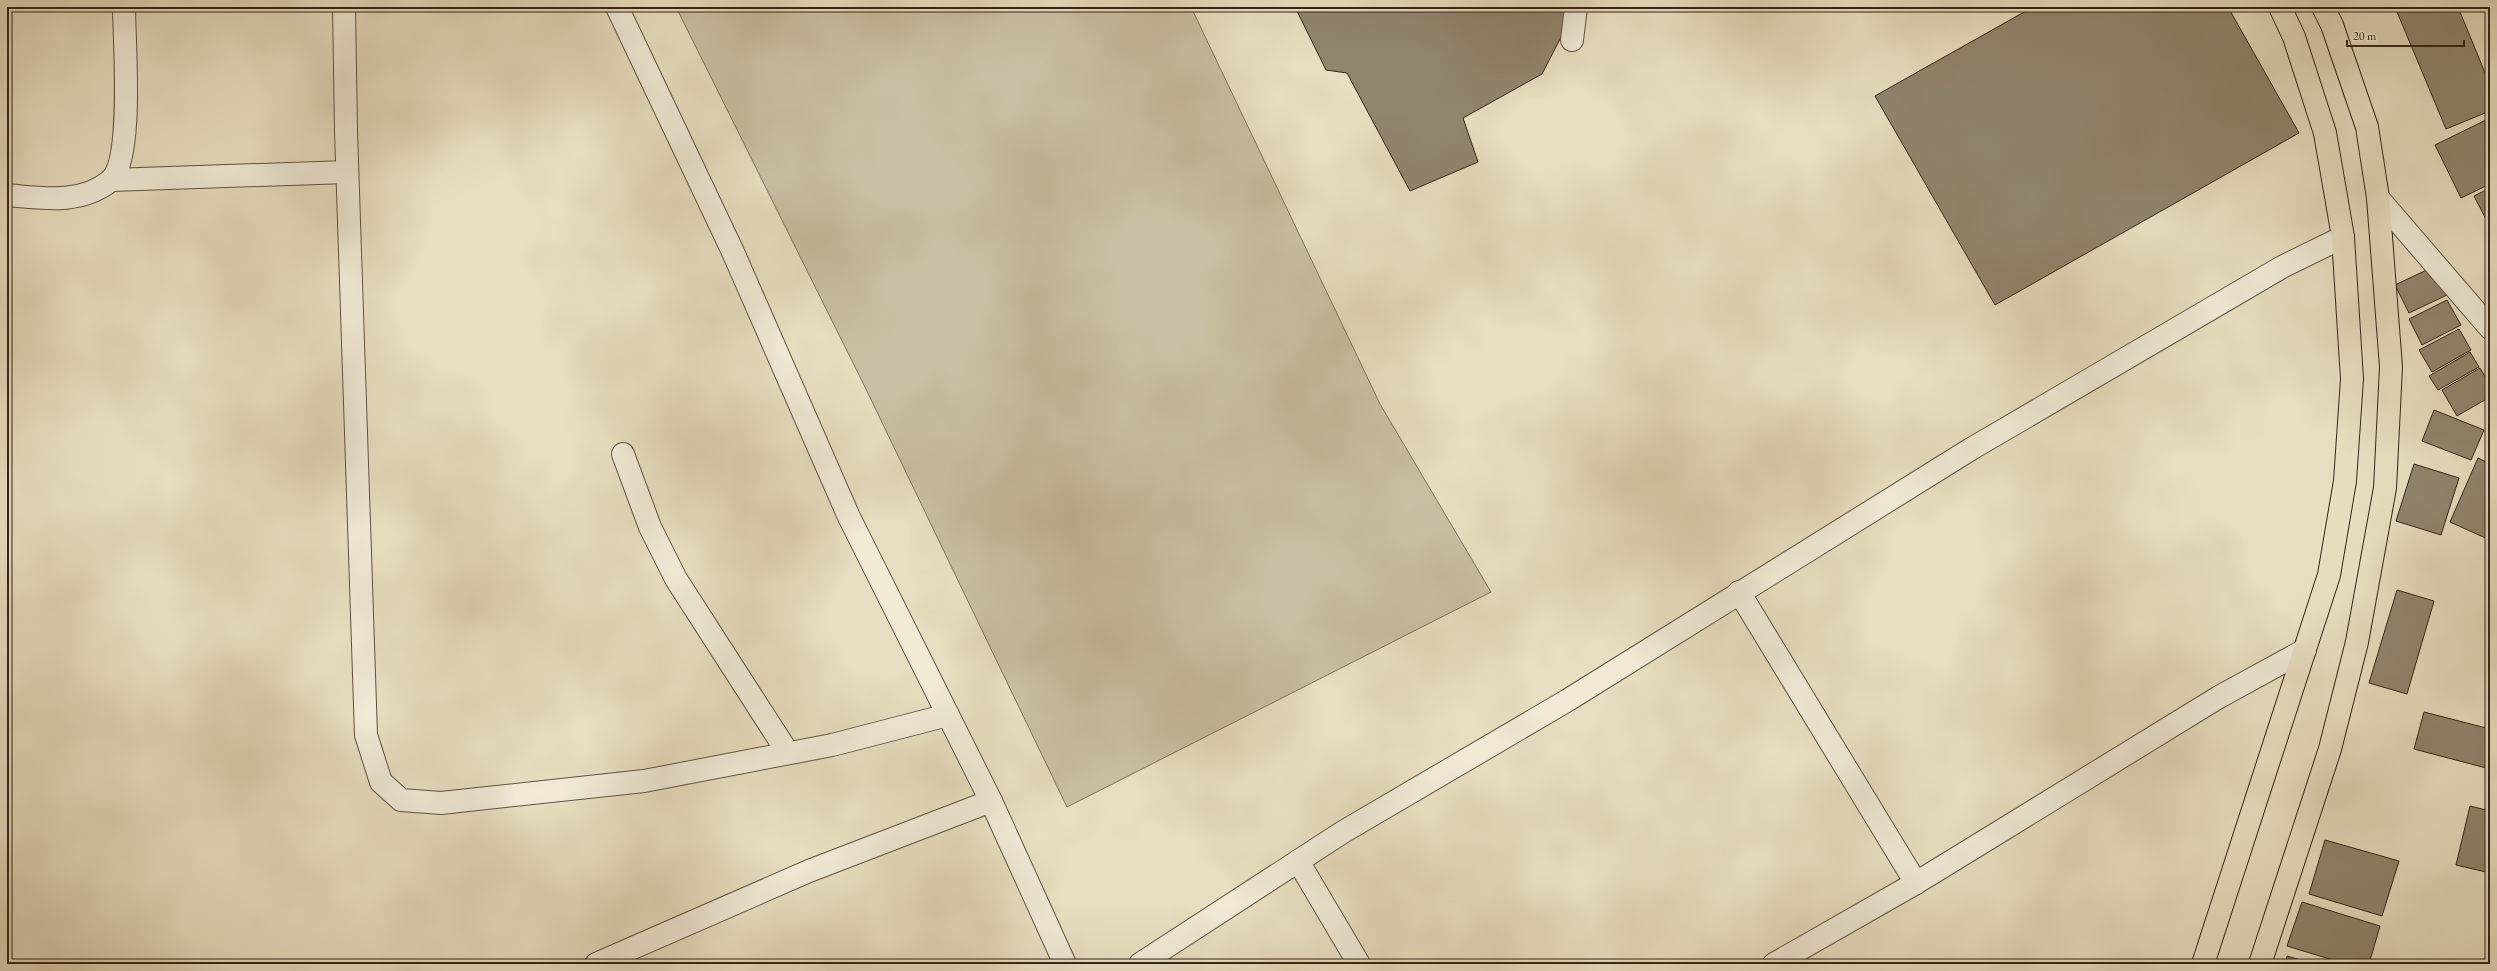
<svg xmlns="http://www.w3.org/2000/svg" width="2497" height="971" font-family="'EB Garamond',serif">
<rect width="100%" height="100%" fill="#e7ddc0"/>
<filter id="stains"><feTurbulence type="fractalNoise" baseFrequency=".005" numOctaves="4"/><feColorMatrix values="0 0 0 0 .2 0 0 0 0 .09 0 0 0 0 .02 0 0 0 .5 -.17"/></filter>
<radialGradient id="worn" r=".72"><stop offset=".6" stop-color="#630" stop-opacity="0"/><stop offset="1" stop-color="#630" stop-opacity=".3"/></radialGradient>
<path fill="#c9bea3" stroke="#7e725c" d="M676,7H1191L1380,404L1491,592L1067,807L864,385Z"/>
<g fill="#91856e" stroke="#342516">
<path d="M1295,7H1574L1575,10L1542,74L1463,118L1478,162L1410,191L1347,73L1326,70Z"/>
<path d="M2033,7H2228L2299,133L1995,305L1875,96Z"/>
<path d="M2395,7H2458L2490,85V111L2446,129Z"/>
<path d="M2490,118V184L2461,198L2435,145Z"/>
<path d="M2490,188V227L2474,196Z"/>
<path d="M2433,267L2447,295L2409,313L2395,285Z"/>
<path d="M2447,300L2461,325L2422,345L2409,319Z"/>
<path d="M2459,329L2471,350L2432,372L2419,350Z"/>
<path d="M2470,352L2479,367L2438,390L2429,376Z"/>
<path d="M2480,368L2490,385V397L2457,416L2442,390Z"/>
<path d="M2434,410L2484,430L2471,460L2422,441Z"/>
<path d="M2478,458L2490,464V540L2450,522Z"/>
<path d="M2414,464L2459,478L2441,535L2396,521Z"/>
<path d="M2397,590L2434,601L2407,694L2369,683Z"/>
<path d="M2424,712L2490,729V769L2414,749Z"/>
<path d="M2470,806L2490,811V873L2456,865Z"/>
<path d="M2325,840L2399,861L2382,916L2309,894Z"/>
<path d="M2302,902L2380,926L2369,964H2346L2287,946Z"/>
<path d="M2287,956L2314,964H2285Z"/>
</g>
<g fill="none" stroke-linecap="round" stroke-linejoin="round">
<defs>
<g id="minor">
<path d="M344,7L346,131L366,735L381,782L401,800L441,803L644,781L832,745L948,715"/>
<path d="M617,7L733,252L849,517L991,801L1065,964"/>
<path d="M1572,40L1576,7"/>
<path d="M111,180L347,172"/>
<path d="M7,195C42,198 80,205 110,181C134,161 124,40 124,7"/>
<path d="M2378,198L2490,328"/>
<path d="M623,454L650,527L676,579L788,753"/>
<path d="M1739,592L1916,883"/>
<path d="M1298,861L1359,964"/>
<path d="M596,964L809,871L991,801"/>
<path d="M1140,964L1343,832L1568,700L1971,449L2282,267L2343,237"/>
<path d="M1774,964L1916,883L2219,697L2305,650"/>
</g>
<g id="highway">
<path d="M2203,964L2329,575L2345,481L2352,379L2343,237L2325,133L2294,37L2280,7"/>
<path d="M2260,964L2330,749L2357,642L2385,488L2391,367L2378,198L2367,127L2332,25L2323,7"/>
</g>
</defs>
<use href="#minor" stroke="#615340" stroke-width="24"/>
<use href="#highway" stroke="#342516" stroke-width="24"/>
<use href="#minor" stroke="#efe9d6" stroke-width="22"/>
<use href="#highway" stroke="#e7ddc0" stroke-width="22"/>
</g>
<rect width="2497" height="971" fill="none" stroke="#e7ddc0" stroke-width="24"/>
<rect x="8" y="8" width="2481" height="955" fill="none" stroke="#342516" stroke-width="2"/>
<rect x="12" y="12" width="2473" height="947" fill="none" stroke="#342516"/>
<path d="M2347 40v6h117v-6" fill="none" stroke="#342516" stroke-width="2"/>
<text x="2353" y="40" font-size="12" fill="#342516" stroke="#efe9d6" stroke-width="3" paint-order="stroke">20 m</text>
<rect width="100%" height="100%" filter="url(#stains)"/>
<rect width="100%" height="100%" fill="url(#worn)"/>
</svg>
